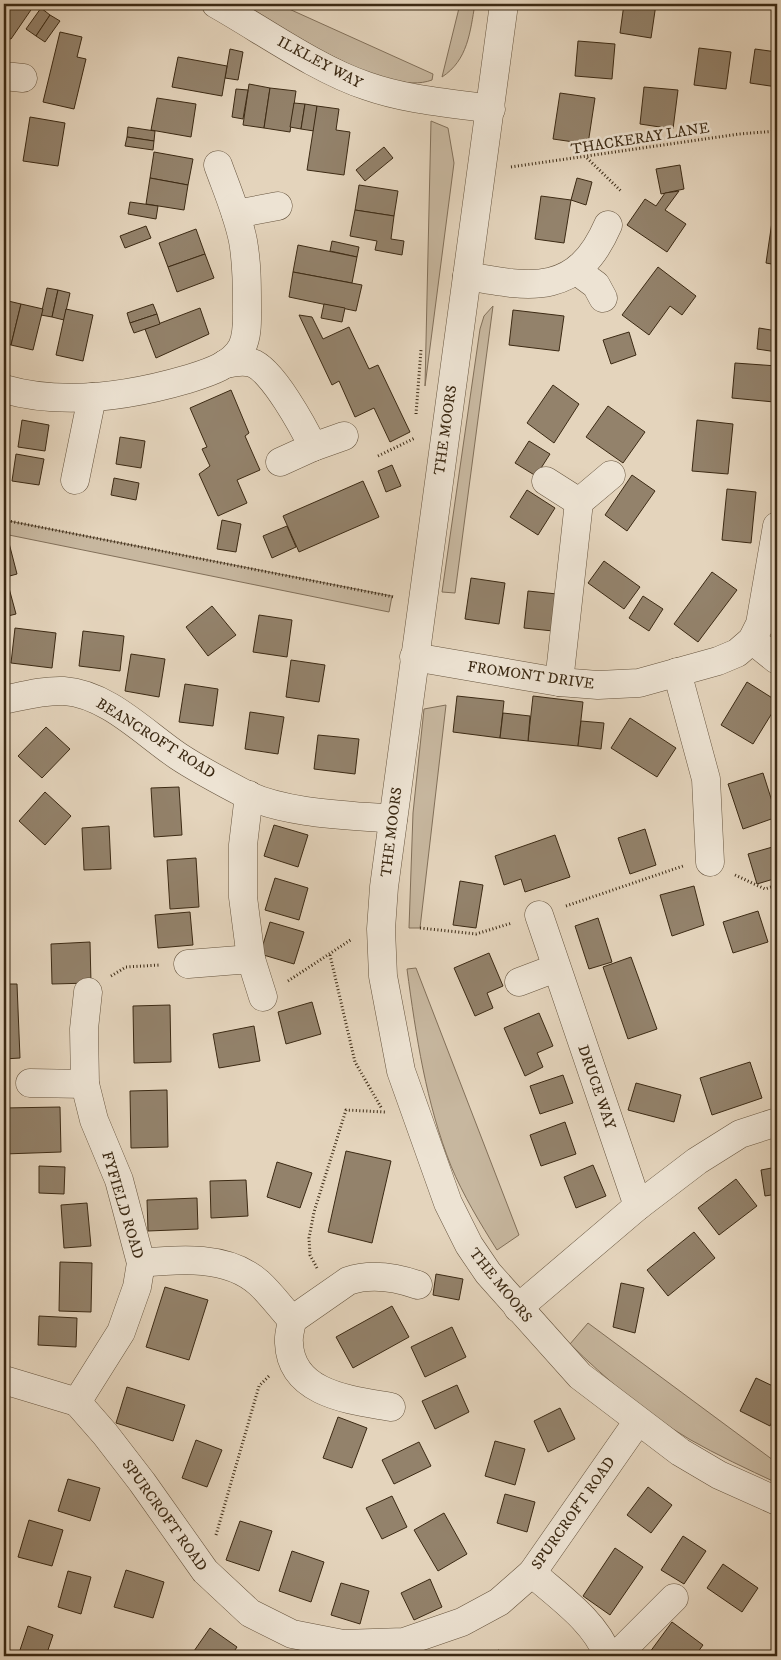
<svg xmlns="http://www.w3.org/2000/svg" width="781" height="1660" font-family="'IM FELL DW Pica',serif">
<rect width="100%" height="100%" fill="#e4d4bc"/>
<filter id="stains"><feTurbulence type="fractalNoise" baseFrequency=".004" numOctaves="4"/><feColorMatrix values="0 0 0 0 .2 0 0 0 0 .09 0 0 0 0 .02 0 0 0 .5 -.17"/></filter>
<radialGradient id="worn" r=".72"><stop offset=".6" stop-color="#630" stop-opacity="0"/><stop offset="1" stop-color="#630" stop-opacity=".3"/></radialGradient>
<g fill="#c7b79f" stroke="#82705a">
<path d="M244,4H278L433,74L432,80C384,98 286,28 244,4Z"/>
<path d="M460,4H475C470,32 468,60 442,77Z"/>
<path d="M431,121L448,128L454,163L425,386Z"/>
<path d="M493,306L455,593L442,592L480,329L484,316Z"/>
<path d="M4,520L392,596L389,612L4,534Z"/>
<path d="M446,705L420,928H409L413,813L424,709Z"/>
<path d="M416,968L519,1235L497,1250C480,1223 463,1195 451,1166C426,1103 416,1036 407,969Z"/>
<path d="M588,1323L777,1463V1483C747,1469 717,1455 689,1439C645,1413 606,1379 570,1344Z"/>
</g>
<g fill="#93826b" stroke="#3c2a14">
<path d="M4,4H35L11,39L4,37Z"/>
<path d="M624,4H656L651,38L620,33Z"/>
<path d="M41,8L50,15L36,36L26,29Z"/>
<path d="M50,15L60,21L45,42L36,36Z"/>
<path d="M60,32L82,37L77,57L86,59L74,109L43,102Z"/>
<path d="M578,41L615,44L612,79L575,76Z"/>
<path d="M699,48L731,52L726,89L694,85Z"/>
<path d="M230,49L243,52L238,80L225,78Z"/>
<path d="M755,49L777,52V87L750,83Z"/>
<path d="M178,57L227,66L222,96L172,87Z"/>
<path d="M249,84L270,88L264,128L243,125Z"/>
<path d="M644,87L678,90L673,129L640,124Z"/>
<path d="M270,88L296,91L290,132L264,128Z"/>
<path d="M236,89L248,90L243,119L232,117Z"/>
<path d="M560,93L595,98L588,144L553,139Z"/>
<path d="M157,98L196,104L191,137L151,130Z"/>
<path d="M294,103L305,104L301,129L290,127Z"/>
<path d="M305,104L317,106L314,131L301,129Z"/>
<path d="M317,106L339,109L336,130L350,132L344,175L307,170Z"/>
<path d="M30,117L65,123L58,166L23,161Z"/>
<path d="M128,127L155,131L154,141L127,137Z"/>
<path d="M127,137L154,141L153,150L125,146Z"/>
<path d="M384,147L393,158L365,181L356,170Z"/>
<path d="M154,152L193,159L188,185L150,178Z"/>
<path d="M680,165L684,189L661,194L656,169Z"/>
<path d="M150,178L188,185L184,210L146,204Z"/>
<path d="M577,178L592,182L586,205L571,200Z"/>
<path d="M359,185L398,191L394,216L355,210Z"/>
<path d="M679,191L665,210L686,224L667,252L627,225L645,199L656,206L665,193Z"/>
<path d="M541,196L571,200L564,243L535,239Z"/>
<path d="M130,202L158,206L156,219L128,214Z"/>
<path d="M774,208H777V265L766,263Z"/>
<path d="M355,210L394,216L391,239L404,241L402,255L375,250L377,241L350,236Z"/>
<path d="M146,226L151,238L125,248L120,236Z"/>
<path d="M196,229L205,254L168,267L159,243Z"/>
<path d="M332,241L359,247L357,257L330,251Z"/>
<path d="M298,245L357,257L352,283L293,272Z"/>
<path d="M205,254L214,278L177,292L168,267Z"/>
<path d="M658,267L696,296L682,315L670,306L649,335L622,315Z"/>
<path d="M293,272L362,285L356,311L289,297Z"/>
<path d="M47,288L58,290L52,317L41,315Z"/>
<path d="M58,290L70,293L64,320L52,317Z"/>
<path d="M4,300L21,304L11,345L4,343Z"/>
<path d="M777,301V331L773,330Z"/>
<path d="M21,304L43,309L33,350L11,345Z"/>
<path d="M153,304L157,314L130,323L127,313Z"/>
<path d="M324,304L345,308L342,322L321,318Z"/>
<path d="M200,308L209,334L156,358L145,329Z"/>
<path d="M66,309L93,315L83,361L56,355Z"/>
<path d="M513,310L564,316L559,351L509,345Z"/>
<path d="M157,314L160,324L134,333L130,323Z"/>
<path d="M299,315L312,317L323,339L349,327L369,369L378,365L410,432L390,442L374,408L355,417L339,381L332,385Z"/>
<path d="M759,328L777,331V352L757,349Z"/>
<path d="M629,332L636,355L611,364L603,340Z"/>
<path d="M735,363L777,366L774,402L732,398Z"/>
<path d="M553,385L579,404L554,443L527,423Z"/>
<path d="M231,390L249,433L245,436L260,470L237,480L247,503L218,516L199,474L210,466L202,449L207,447L190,408Z"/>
<path d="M608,406L645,432L623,463L586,437Z"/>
<path d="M22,420L49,425L45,451L18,447Z"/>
<path d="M697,420L733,424L728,474L692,471Z"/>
<path d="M120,437L145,441L141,468L116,464Z"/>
<path d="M529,441L550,454L536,476L515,463Z"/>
<path d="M16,454L44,459L39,485L12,481Z"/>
<path d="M392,465L401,486L386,492L378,471Z"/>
<path d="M632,475L655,491L627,531L605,515Z"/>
<path d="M114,478L139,483L136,500L111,495Z"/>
<path d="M363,481L379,517L299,552L283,516Z"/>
<path d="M727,489L756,492L751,543L722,540Z"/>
<path d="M527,490L555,508L538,535L510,517Z"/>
<path d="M222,520L241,524L236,552L217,549Z"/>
<path d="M287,526L296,547L272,558L263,536Z"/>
<path d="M9,543L17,574L6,577L16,614L4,617V544Z"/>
<path d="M604,561L640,587L624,609L588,583Z"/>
<path d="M712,572L737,590L698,642L674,624Z"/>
<path d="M471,578L505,583L499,624L465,619Z"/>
<path d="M528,591L557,594L553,631L524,628Z"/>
<path d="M643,596L663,609L649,631L629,618Z"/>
<path d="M212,606L236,635L208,656L186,627Z"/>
<path d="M259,615L292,620L287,657L253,652Z"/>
<path d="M15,628L56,633L52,668L11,663Z"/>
<path d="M83,631L124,636L120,671L79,666Z"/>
<path d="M131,654L165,659L159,697L125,691Z"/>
<path d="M291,660L325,665L319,702L286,697Z"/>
<path d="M747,682L777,701V705L753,744L721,725Z"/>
<path d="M185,684L218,689L213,726L179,722Z"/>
<path d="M457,696L504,701L500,738L453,732Z"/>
<path d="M533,696L583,702L578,746L528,741Z"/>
<path d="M250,712L284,717L278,754L245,749Z"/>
<path d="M503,713L530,716L528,741L500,738Z"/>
<path d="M630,718L676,748L657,777L611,748Z"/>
<path d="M581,721L604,723L601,749L578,746Z"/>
<path d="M46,727L70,749L42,778L18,756Z"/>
<path d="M318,735L359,739L355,774L314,769Z"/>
<path d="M763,773L777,817L743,829L728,784Z"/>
<path d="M179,787L182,835L154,837L151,788Z"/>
<path d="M45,792L71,816L45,845L19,821Z"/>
<path d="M274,825L308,835L298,867L264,856Z"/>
<path d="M109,826L111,869L84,870L82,828Z"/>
<path d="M645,829L656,865L630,874L618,838Z"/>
<path d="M555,835L570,877L525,892L521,879L504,885L495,856Z"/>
<path d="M776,846L777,878L757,884L748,854Z"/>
<path d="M196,858L199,907L170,909L167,860Z"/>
<path d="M275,878L308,888L299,920L265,910Z"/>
<path d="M460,881L483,885L476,928L453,925Z"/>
<path d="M694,886L704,925L672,936L660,895Z"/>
<path d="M758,911L768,942L733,953L723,922Z"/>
<path d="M190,912L193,945L158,948L155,915Z"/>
<path d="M598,918L612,962L589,969L575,926Z"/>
<path d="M270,922L304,932L294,964L260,954Z"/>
<path d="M90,942L91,983L52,984L51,944Z"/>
<path d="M489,953L503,986L487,993L493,1008L475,1016L454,968Z"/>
<path d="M631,957L657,1029L628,1039L603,967Z"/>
<path d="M4,984H17L20,1058L4,1059Z"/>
<path d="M312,1002L321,1034L286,1044L278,1012Z"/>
<path d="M170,1005L171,1062L134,1063L133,1006Z"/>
<path d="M539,1013L553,1046L537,1053L543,1067L525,1076L504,1028Z"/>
<path d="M254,1026L260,1061L219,1068L213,1034Z"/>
<path d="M750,1062L762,1098L712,1115L700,1078Z"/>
<path d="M563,1075L573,1103L540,1114L530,1086Z"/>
<path d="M636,1083L681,1095L674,1122L628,1110Z"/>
<path d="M167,1090L168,1147L131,1148L130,1091Z"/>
<path d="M60,1107L61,1152L4,1154V1108Z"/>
<path d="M565,1122L576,1154L541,1166L530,1135Z"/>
<path d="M346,1151L391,1161L372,1243L328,1232Z"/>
<path d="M277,1162L312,1173L300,1208L267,1197Z"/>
<path d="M593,1165L606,1196L576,1208L564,1177Z"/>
<path d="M39,1166L65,1167L64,1194L39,1193Z"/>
<path d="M777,1167V1194L765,1196L761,1170Z"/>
<path d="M736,1179L757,1206L719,1235L698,1208Z"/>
<path d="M246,1180L248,1216L211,1218L210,1181Z"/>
<path d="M197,1198L198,1229L148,1231L147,1200Z"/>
<path d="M87,1203L91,1246L64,1248L61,1205Z"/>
<path d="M694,1232L715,1258L668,1296L647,1270Z"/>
<path d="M60,1262L92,1263L91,1312L59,1311Z"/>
<path d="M436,1274L463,1279L459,1300L433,1295Z"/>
<path d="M621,1283L644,1288L635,1333L613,1327Z"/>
<path d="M165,1287L208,1300L189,1360L146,1347Z"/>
<path d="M392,1306L409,1337L353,1368L336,1337Z"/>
<path d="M39,1316L77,1318L76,1347L38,1345Z"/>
<path d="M452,1327L466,1357L425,1377L411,1347Z"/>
<path d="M756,1378L777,1388V1411L770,1426L740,1411Z"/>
<path d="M457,1385L469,1412L435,1429L422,1401Z"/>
<path d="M127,1387L185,1405L173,1441L116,1423Z"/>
<path d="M560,1408L575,1439L548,1452L534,1421Z"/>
<path d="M338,1417L367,1428L352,1468L323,1458Z"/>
<path d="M196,1440L222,1450L207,1487L182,1478Z"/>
<path d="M495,1441L525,1449L515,1485L485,1476Z"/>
<path d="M419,1442L431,1466L394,1484L382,1460Z"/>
<path d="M68,1479L100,1488L90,1521L58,1511Z"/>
<path d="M648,1487L672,1505L651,1533L627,1515Z"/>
<path d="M505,1494L535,1502L527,1532L497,1523Z"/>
<path d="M392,1496L407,1527L382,1539L366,1508Z"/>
<path d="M444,1513L467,1554L438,1571L414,1530Z"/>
<path d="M29,1520L63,1530L52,1566L18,1557Z"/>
<path d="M240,1521L272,1531L259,1571L226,1560Z"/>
<path d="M683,1536L706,1551L684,1584L661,1570Z"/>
<path d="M615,1548L643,1567L610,1615L583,1596Z"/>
<path d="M292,1551L324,1562L311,1602L279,1591Z"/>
<path d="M723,1564L758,1588L742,1612L707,1588Z"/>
<path d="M126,1570L164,1582L153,1618L114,1607Z"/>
<path d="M68,1571L91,1577L81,1614L58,1607Z"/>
<path d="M430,1579L442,1607L414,1620L401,1593Z"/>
<path d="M341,1583L369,1591L360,1624L331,1615Z"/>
<path d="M672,1622L703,1645L695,1656H647Z"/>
<path d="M28,1626L53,1635L46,1656H18Z"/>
<path d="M210,1628L237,1647L231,1656H203L194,1651Z"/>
<path d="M498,1650L516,1656H496Z"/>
</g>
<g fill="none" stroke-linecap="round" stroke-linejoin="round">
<defs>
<g id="minor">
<path d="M216,4C262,30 318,70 367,86C407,100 449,103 491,109"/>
<path d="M504,4L384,887L381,929L383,976L401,1071L448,1203L469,1245L488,1273L580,1376L680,1452L719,1475L777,1501"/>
<path d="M4,76L23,78"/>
<path d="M236,214L278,206"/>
<path d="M577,271L596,285L603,298"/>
<path d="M467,276C533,288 577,296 608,225"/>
<path d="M225,364C234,362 243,360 252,363C272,369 304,428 313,447L280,462"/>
<path d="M4,389C63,406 130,396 188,379C207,373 232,366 242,347C248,335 247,319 247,306C247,284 247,263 243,241C238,215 227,190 218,165"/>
<path d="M313,447L344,436"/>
<path d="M75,480L92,397"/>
<path d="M546,481L579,502"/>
<path d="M752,640L777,660"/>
<path d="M414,657L559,682L598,685L639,683L718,661L737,653L752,640L760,624L777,526"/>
<path d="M677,672L706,779L710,862"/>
<path d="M559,682L579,502L611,475"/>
<path d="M4,700C23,696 43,690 64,691C107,694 143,732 178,756C199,770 224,783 247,795C288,814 348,815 393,819"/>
<path d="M249,795L243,845V897L251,959"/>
<path d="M539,915L638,1206"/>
<path d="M188,964L251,959L263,997"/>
<path d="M519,982L556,968"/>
<path d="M30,1083L85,1084"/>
<path d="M141,1263C179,1259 228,1255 259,1283C271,1294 281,1308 292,1320C291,1328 288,1336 289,1343C291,1395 352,1400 391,1407"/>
<path d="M518,1308L638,1206L697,1161L740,1134L777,1122"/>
<path d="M292,1320L348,1281C371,1273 395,1277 418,1285"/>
<path d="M4,1380L77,1402"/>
<path d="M77,1402L105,1434L142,1482L205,1571L250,1613L292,1634L343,1644L404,1642L462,1622L499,1602L532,1573L638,1421"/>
<path d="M77,1402L121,1332L137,1287L141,1263L119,1180L94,1120L85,1084L84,1029L88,992"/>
<path d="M532,1573C559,1597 595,1621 608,1656"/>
<path d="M616,1656L674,1598"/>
</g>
</defs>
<use href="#minor" stroke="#66543e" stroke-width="29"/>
<g stroke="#3c2a14" stroke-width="3" stroke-dasharray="1 2.5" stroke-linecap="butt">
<path d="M587,158L622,192"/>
<path d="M511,167L739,134L777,131"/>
<path d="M416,414L421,350"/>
<path d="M378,456L415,438"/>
<path d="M4,520L394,597"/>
<path d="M735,875L765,889L777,885"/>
<path d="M566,906L683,866"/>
<path d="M420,928L476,934L512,923"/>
<path d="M330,955L355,1062L382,1109"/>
<path d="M111,976L126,967L160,965"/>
<path d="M288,981L352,939"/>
<path d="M317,1268L310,1255L309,1238L314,1212L346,1110L385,1112"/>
<path d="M216,1535L259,1386L269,1376"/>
</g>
<use href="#minor" stroke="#ede3d3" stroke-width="28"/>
</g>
<g text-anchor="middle" stroke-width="5" stroke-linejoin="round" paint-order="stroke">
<g font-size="15" fill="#3c2a14" stroke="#ede3d3">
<text transform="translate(320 62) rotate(28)" y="5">ILKLEY WAY</text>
<text transform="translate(640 138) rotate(-9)" y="5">THACKERAY LANE</text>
<text transform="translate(445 430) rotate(-82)" y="5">THE MOORS</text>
<text transform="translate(531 675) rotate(8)" y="5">FROMONT DRIVE</text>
<text transform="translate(156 738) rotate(32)" y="5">BEANCROFT ROAD</text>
<text transform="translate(391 832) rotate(-83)" y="5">THE MOORS</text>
<text transform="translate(597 1087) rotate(71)" y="5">DRUCE WAY</text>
<text transform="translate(123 1205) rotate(73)" y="5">FYFIELD ROAD</text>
<text transform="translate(501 1285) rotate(51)" y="5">THE MOORS</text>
<text transform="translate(573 1513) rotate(-55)" y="5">SPURCROFT ROAD</text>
<text transform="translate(165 1515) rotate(54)" y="5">SPURCROFT ROAD</text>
</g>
</g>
<rect width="781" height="1660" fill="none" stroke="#e4d4bc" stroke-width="20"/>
<rect x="5" y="5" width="771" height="1650" fill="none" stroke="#3c2a14" stroke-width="2.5"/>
<rect x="10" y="10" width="761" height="1640" fill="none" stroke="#3c2a14"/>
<rect width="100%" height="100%" filter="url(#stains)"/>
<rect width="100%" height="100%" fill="url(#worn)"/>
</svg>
